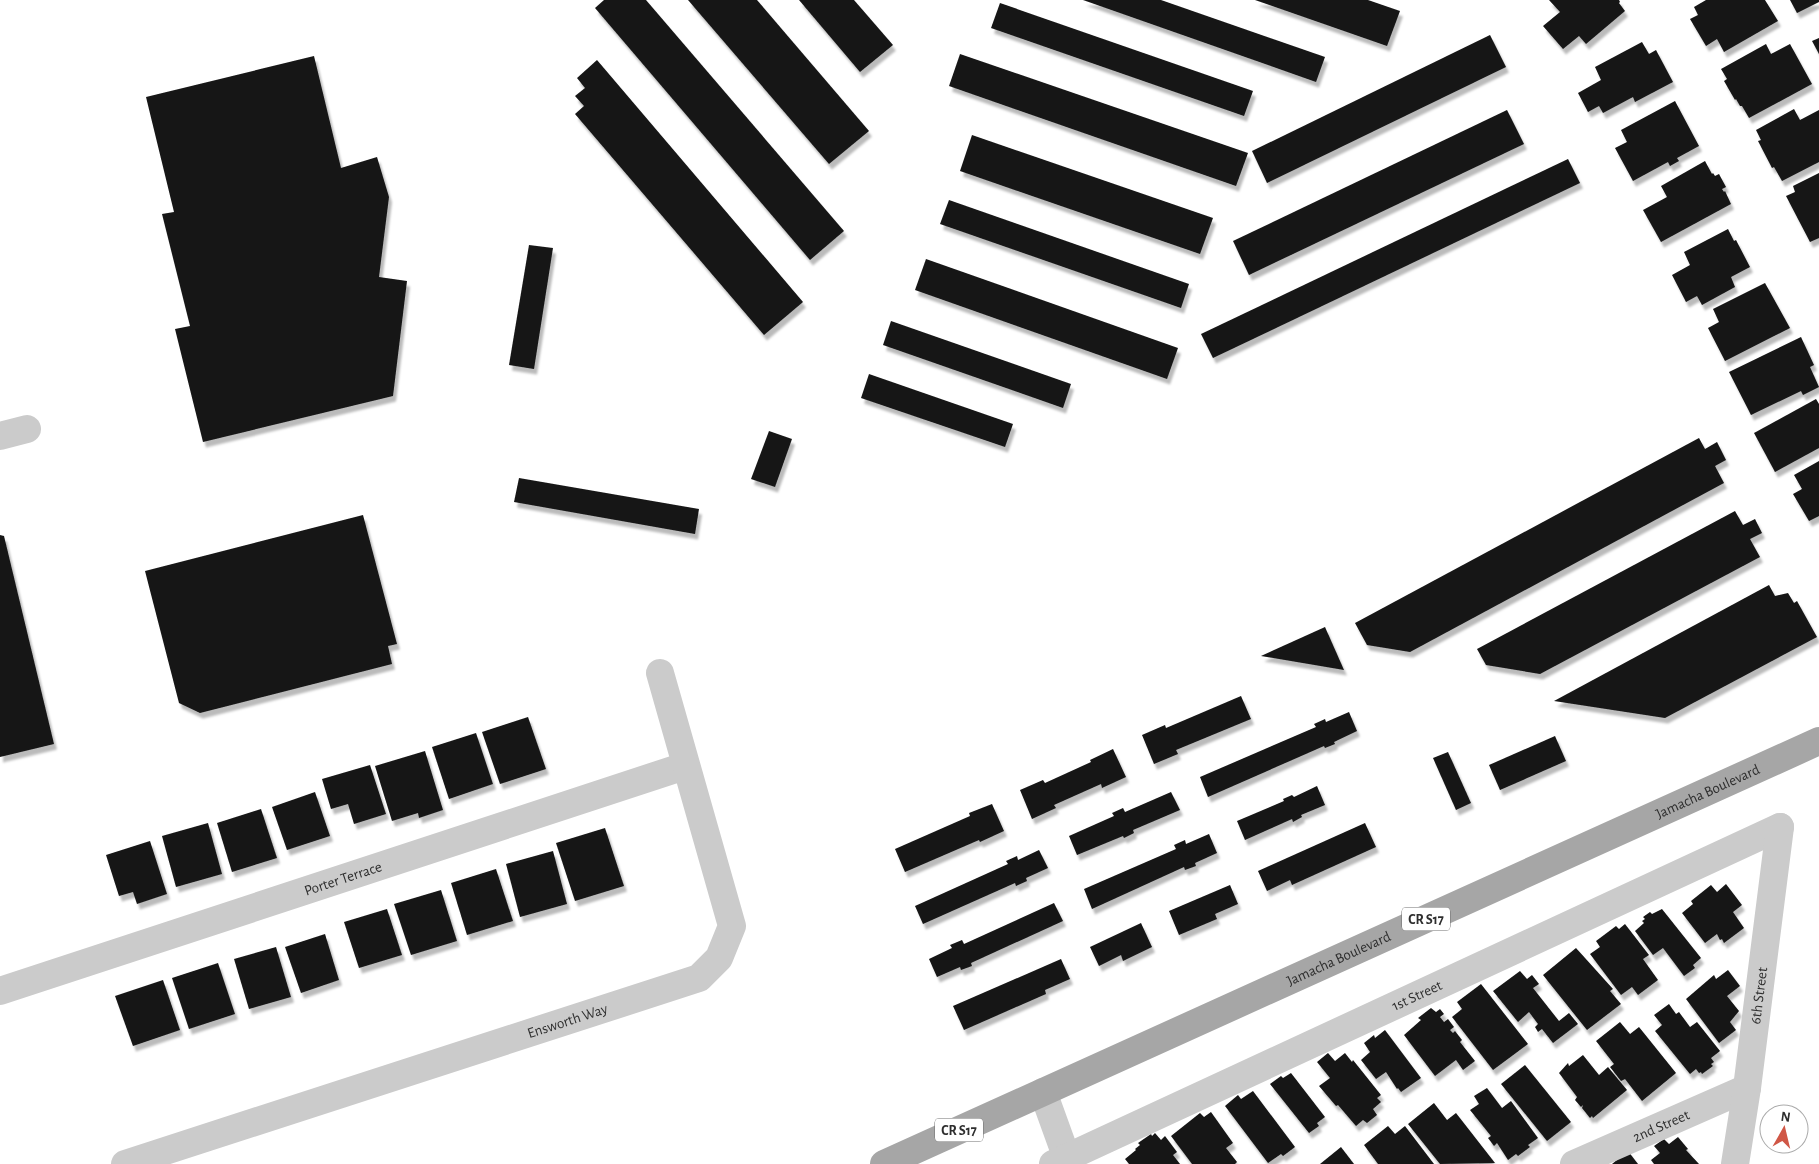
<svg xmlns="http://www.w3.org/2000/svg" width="1819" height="1164" font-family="'Alegreya Sans',sans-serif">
<defs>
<filter id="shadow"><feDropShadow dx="3" dy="5.5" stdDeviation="1" flood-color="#0004"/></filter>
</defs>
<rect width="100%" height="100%" fill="#fff"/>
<g fill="#151515" filter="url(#shadow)">
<path d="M604,0H646L844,231L810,260L595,8Z"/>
<path d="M688,0H757L869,131L829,164Z"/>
<path d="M799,0H854L893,45L860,72Z"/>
<path d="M1083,0H1161L1325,57L1316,82Z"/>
<path d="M1255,0H1368L1400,11L1387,46Z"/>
<path d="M1549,0H1619L1620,2L1619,3L1625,11L1586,44L1579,36L1563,49L1543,26L1560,12Z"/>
<path d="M1706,0H1765L1778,21L1724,52L1717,39L1706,46L1690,19L1698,15L1694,7Z"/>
<path d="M1790,0H1819V2L1797,13Z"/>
<path d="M1000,3L1253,91L1244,116L991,28Z"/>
<path d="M1490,35L1506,67L1267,183L1252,151Z"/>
<path d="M1819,38V54L1812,41Z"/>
<path d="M1642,42L1649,54L1656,50L1673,82L1635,102L1633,97L1603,113L1599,106L1588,112L1578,93L1601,80L1595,67Z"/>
<path d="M1766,44L1771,54L1790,44L1812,84L1749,118L1742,106H1740L1736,99L1735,100L1724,81L1727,79L1721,69Z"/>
<path d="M960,54L1248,153L1236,186L949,86Z"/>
<path d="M314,56L341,168L377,157L389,197L379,277L407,281L393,396L203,442L175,329L190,326L162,214L174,212L146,97Z"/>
<path d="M597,60L803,302L764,335L575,114L584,106L575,96L585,88L577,78Z"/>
<path d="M1675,101L1699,146L1677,158L1679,161L1670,166L1668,162L1633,181L1615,148L1627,142L1621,130Z"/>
<path d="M1794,109L1800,120L1819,110V162L1782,181L1774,167L1772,168L1758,141L1761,140L1756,130Z"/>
<path d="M1507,110L1524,144L1249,275L1233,241Z"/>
<path d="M972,135L1213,218L1200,254L960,171Z"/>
<path d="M1568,159L1580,183L1213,358L1201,334Z"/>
<path d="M1705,161L1712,174L1713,173L1715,176L1719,174L1726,187L1722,189L1724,192L1725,191L1731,204L1661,242L1643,210L1667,197L1661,186Z"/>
<path d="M1819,173V238L1810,242L1786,196L1795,192L1793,186Z"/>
<path d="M949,200L1189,284L1181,308L940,224Z"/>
<path d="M1728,229L1734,241L1736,240L1750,267L1731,277L1735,287L1702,305L1697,296L1686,302L1672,275L1690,265L1684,252Z"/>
<path d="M529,245L553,248L534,369L509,365Z"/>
<path d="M926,259L1178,348L1167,379L915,290Z"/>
<path d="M1765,283L1790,328L1725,361L1708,328L1719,322L1713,309Z"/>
<path d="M891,321L1071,384L1063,408L883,345Z"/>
<path d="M1801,337L1814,365L1810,367L1819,387L1803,395L1801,391L1751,415L1729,372Z"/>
<path d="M869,374L1013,424L1005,447L861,398Z"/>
<path d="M1816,399L1819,404V448L1775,472L1754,433Z"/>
<path d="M769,431L792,439L775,487L751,479Z"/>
<path d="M1699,438L1705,449L1717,442L1726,460L1715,466L1724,483L1410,652L1367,645L1355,623Z"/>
<path d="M1819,461V516L1809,521L1793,494L1802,489L1794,475Z"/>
<path d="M519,478L699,509L695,534L514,502Z"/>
<path d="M1735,511L1743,525L1755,519L1762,533L1750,539L1760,557L1540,674L1486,665L1477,649Z"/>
<path d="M363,515L397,644L388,646L392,664L200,713L179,703L145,571Z"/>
<path d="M0,535L4,536L54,744L0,757Z"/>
<path d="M1769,585L1775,596L1788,593L1794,603L1797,601L1817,637L1665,718L1554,701Z"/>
<path d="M1325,627L1344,670L1261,656Z"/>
<path d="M1241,696L1251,719L1176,750L1178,754L1154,764L1142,735L1165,725L1166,728Z"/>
<path d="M1349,712L1357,731L1334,742L1335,744L1325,748L1324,746L1208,797L1200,777L1316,727L1314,724L1325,719L1326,722Z"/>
<path d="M528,717L546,769L500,784L482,732Z"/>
<path d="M476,733L493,784L449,799L432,747Z"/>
<path d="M1555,736L1566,761L1500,790L1489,765Z"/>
<path d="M1113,749L1126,777L1102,788L1101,784L1054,805L1056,808L1032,819L1020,790L1043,780L1045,783L1091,762L1090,760Z"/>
<path d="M425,751L443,810L419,818L418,813L392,821L375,766Z"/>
<path d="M1448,752L1471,803L1456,810L1433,758Z"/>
<path d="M370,765L386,814L354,824L348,804L331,809L322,779Z"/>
<path d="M1317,786L1325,805L1301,815L1302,817L1293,822L1292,819L1245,840L1237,821L1284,801L1283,799L1292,795L1294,797Z"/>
<path d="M315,792L330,836L287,850L272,807Z"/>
<path d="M1171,792L1180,810L1133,830L1134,833L1124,838L1123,836L1077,855L1069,836L1114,816L1112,813L1123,808L1125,812Z"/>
<path d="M992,804L1004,831L980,842L979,840L905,872L895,849L970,816L969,813Z"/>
<path d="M261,809L277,858L232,872L217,823Z"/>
<path d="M208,823L222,874L176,887L162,836Z"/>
<path d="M1365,823L1376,847L1292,885L1290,880L1267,891L1258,871Z"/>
<path d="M605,828L624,886L575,901L556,843Z"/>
<path d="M1209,834L1217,853L1195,863L1196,866L1185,870L1184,867L1092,909L1084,889L1176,849L1174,845L1185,840L1186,844Z"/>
<path d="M150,841L167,894L137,904L133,892L119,896L106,855Z"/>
<path d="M1039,850L1048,868L1026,878L1027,881L1016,886L1015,883L923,924L915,906L1008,864L1006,861L1017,856L1018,860Z"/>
<path d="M553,851L567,904L520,917L506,864Z"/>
<path d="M496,869L513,921L467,935L451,883Z"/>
<path d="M1726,884L1742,905L1733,912L1744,928L1724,943L1722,939L1720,940L1717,934L1705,943L1682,913L1693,904L1691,901L1711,885L1717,892Z"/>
<path d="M1230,885L1238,904L1215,914L1217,919L1179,935L1169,911Z"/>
<path d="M441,890L457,941L411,955L394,904Z"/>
<path d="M1054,903L1063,921L971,963L972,966L961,970L960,967L937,977L929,959L952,948L950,945L962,940L964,944Z"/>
<path d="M387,909L402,955L359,968L344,922Z"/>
<path d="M1662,909L1701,958L1693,965L1695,968L1684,976L1663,948L1653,955L1635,931L1644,923L1642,921L1645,919L1643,917L1650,912L1652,914Z"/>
<path d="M1141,923L1152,947L1123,961L1121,955L1099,966L1090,947Z"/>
<path d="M1625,924L1649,955L1643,959L1658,980L1638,995L1632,987L1621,995L1590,954L1600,947L1596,941L1616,926L1619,929Z"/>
<path d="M325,934L339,980L301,993L285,947Z"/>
<path d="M276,947L291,997L249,1009L234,959Z"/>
<path d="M1576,948L1613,989L1610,991L1621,1004L1587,1030L1543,975Z"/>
<path d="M1061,959L1070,979L1045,990L1046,994L964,1030L953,1006Z"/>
<path d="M218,963L235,1014L189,1029L172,978Z"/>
<path d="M1728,970L1740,986L1727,996L1739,1011L1730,1022L1736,1030L1719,1043L1686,999L1714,975L1716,979Z"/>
<path d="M1520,971L1527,979L1532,975L1539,984L1533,988L1559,1021L1569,1013L1578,1024L1553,1043L1542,1029L1538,1032L1535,1027L1538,1024L1529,1012L1518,1022L1493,991Z"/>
<path d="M163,980L180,1030L133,1046L115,996Z"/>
<path d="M1481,984L1528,1044L1493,1070L1452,1017L1462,1009L1457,1002Z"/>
<path d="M1669,1004L1676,1014L1679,1012L1690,1027L1697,1022L1720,1051L1711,1058L1714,1062L1711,1064L1713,1066L1702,1074L1701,1072L1699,1073L1696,1069L1690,1074L1655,1031L1662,1025L1654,1015Z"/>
<path d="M1431,1008L1436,1012L1440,1009L1444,1014L1440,1017L1444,1022L1448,1019L1454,1027L1450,1030L1453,1033L1455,1031L1462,1040L1460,1042L1475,1061L1463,1070L1456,1060L1435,1076L1404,1035L1421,1020L1418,1018Z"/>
<path d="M1620,1022L1630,1034L1639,1027L1676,1073L1642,1101L1625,1079L1621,1081L1610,1067L1614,1064L1596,1041Z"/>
<path d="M1385,1030L1421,1078L1401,1092L1398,1088L1397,1089L1386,1072L1376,1079L1361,1060L1370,1052L1364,1043L1374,1035L1375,1038Z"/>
<path d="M1328,1053L1335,1061L1345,1053L1352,1062L1353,1060L1381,1095L1377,1098L1381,1102L1373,1109L1377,1115L1367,1123L1363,1120L1356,1126L1338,1105L1336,1106L1319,1086L1330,1078L1317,1062Z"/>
<path d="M1583,1055L1599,1075L1608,1067L1627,1090L1593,1118L1592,1116L1590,1118L1582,1108L1583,1105L1581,1107L1575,1100L1577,1097L1559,1073L1568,1063L1569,1066Z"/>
<path d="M1525,1065L1571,1122L1547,1141L1501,1084Z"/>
<path d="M1291,1073L1325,1117L1317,1123L1319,1126L1309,1133L1270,1084L1281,1076L1283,1078Z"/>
<path d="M1487,1088L1502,1108L1511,1101L1538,1138L1528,1145L1530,1147L1518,1156L1516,1154L1508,1160L1497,1143L1494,1146L1488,1138L1491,1136L1470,1110L1479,1104L1474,1096Z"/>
<path d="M1253,1091L1295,1147L1283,1156L1281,1154L1268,1163L1225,1106L1238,1095L1241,1099Z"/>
<path d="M1434,1103L1447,1120L1456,1113L1495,1163L1440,1164L1408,1124Z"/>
<path d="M1211,1112L1233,1143L1226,1148L1237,1162L1235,1164H1192L1171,1136L1200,1113L1204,1117Z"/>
<path d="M1388,1126L1395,1134L1405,1126L1434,1164H1378L1364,1145Z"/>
<path d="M1155,1133L1161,1140L1165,1136L1177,1152L1173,1155L1180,1164H1129L1125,1159L1136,1150L1135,1149L1140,1145L1138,1143L1151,1134L1152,1136Z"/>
<path d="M1678,1137L1688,1149L1686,1150L1699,1164H1654L1651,1160L1660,1153L1654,1146L1664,1139L1669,1144Z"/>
<path d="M1341,1147L1354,1164H1320Z"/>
<path d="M1628,1151L1638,1164H1612Z"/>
</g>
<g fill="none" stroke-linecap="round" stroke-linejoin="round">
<g stroke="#cbcbcb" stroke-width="28">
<path d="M0,436L27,429"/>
<path id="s1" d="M0,991L685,766"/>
<path d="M1043,1092L1069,1164"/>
<path id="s2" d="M125,1164L699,978L719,958L732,926L660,673"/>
<path id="s3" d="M1053,1164L1780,827"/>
<path id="s4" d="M1574,1164L1747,1088"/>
<path id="s5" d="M1735,1164L1747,1088L1780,827"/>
</g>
<path stroke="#a6a6a6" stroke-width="28" id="s6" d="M884,1164L1819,741"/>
</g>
<g text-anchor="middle" stroke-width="5" stroke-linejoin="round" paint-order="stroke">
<g fill="#fff" stroke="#6d6d6d" stroke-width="1">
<rect x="1402" y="907.5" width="48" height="23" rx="4"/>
<rect x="935" y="1118.5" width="48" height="23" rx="4"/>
</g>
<g font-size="14" font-weight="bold" fill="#2e2e2e">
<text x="1426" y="924">CR S17</text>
<text x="959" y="1135">CR S17</text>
</g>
<g font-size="15" fill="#2e2e2e" stroke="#fff">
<text dy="5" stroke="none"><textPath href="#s6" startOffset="904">Jamacha Boulevard</textPath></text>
<text dy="5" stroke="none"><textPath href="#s1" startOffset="361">Porter Terrace</textPath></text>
<text dy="5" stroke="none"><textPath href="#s6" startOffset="499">Jamacha Boulevard</textPath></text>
<text dy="5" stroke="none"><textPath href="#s3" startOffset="401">1st Street</textPath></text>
<text dy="5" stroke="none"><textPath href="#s5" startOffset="170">6th Street</textPath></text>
<text dy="5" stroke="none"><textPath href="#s2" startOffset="465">Ensworth Way</textPath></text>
<text dy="5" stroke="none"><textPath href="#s4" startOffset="95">2nd Street</textPath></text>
</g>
</g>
<g transform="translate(1784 1129) rotate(8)"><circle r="24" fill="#ffffff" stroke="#ababab"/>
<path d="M0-4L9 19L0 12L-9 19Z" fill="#d05746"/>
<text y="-8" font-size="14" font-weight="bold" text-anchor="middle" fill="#2e2e2e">N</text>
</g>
</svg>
